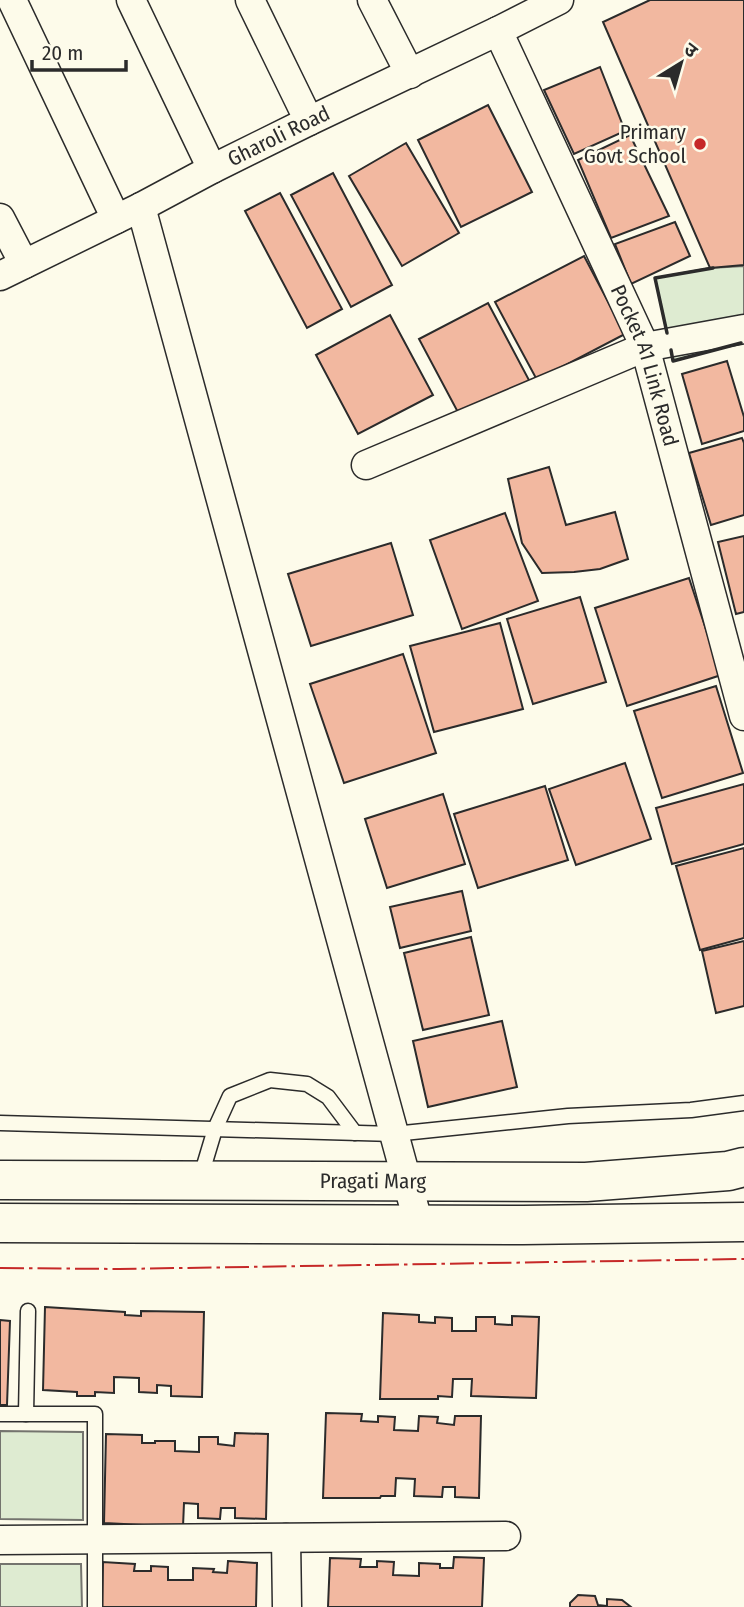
<svg xmlns="http://www.w3.org/2000/svg" width="744" height="1607" font-family="'Fira Sans Condensed','Noto Sans Devanagari',sans-serif">
<rect width="100%" height="100%" fill="#fdfbea"/>
<g fill="#deebd1" stroke="#74746e" stroke-width="2">
<path d="M744,266V342L673,361L655,278L710,268Z"/>
<path d="M0,1431L83,1432V1520L0,1519Z"/>
<path d="M0,1564H81L82,1607H0Z"/>
</g>
<g fill="#f2b8a0" stroke="#2b2b2b" stroke-width="2">
<path d="M650,0H744V265L710,268L603,22Z"/>
<path d="M600,67L625,131L574,154L544,90Z"/>
<path d="M488,105L532,192L461,227L418,140Z"/>
<path d="M630,135L669,216L611,238L578,160Z"/>
<path d="M406,143L459,233L402,266L349,176Z"/>
<path d="M333,173L392,285L351,307L291,195Z"/>
<path d="M280,193L342,309L307,328L245,211Z"/>
<path d="M675,222L690,256L631,284L615,244Z"/>
<path d="M584,256L625,334L537,380L495,302Z"/>
<path d="M488,303L530,382L461,418L419,339Z"/>
<path d="M390,315L433,395L358,434L316,355Z"/>
<path d="M727,361L744,417V431L702,444L682,374Z"/>
<path d="M742,438L744,443V515L711,525L689,453Z"/>
<path d="M549,467L566,525L615,512L628,559L600,569L574,572L542,573L522,543L508,479Z"/>
<path d="M505,513L538,601L462,629L430,540Z"/>
<path d="M744,536V612L736,614L718,542Z"/>
<path d="M391,543L413,615L311,646L288,574Z"/>
<path d="M689,578L721,675L627,706L595,608Z"/>
<path d="M580,597L606,682L533,704L507,619Z"/>
<path d="M500,623L523,709L434,732L410,646Z"/>
<path d="M403,654L436,753L344,783L310,684Z"/>
<path d="M716,686L743,773L662,798L634,711Z"/>
<path d="M625,763L651,839L576,865L549,789Z"/>
<path d="M744,784V844L672,864L656,808Z"/>
<path d="M545,786L568,860L478,888L454,814Z"/>
<path d="M443,794L465,864L387,888L365,819Z"/>
<path d="M744,848V938L700,950L676,866Z"/>
<path d="M462,891L471,931L400,948L390,907Z"/>
<path d="M471,937L489,1015L423,1030L404,953Z"/>
<path d="M744,941V1006L716,1013L702,951Z"/>
<path d="M502,1021L517,1087L428,1107L413,1041Z"/>
<path d="M45,1307L125,1312V1315L141,1316V1311L204,1312L202,1397L171,1396V1386L157,1385V1393L139,1392V1378L114,1377V1393L95,1392V1396H77V1392L43,1390Z"/>
<path d="M383,1313L419,1315V1322L435,1323V1317L452,1318V1331H476V1317H495V1324L512,1325V1316L539,1317L536,1398L471,1396L472,1379H453L452,1397L438,1396V1399H380Z"/>
<path d="M0,1320L10,1321L7,1405H0Z"/>
<path d="M326,1413L362,1414L361,1421L378,1422V1416L395,1417L394,1430L418,1431L419,1416L438,1417L437,1423L454,1425L455,1416H481L479,1498L455,1497V1487H443L442,1497L414,1496L415,1479L396,1478L395,1496H381L380,1498H323Z"/>
<path d="M235,1433L268,1434L266,1519L235,1518V1508H221L220,1519L198,1518V1504L184,1503L183,1527L104,1523L106,1434L142,1435V1443H155V1441H175V1451L199,1452V1437H218V1444L234,1446Z"/>
<path d="M454,1557L484,1558L482,1607H328L330,1558L361,1559L360,1567H377V1561L394,1562L393,1575L419,1576V1563L440,1564V1568H453Z"/>
<path d="M228,1561L257,1563L256,1607H102L103,1562L135,1564L134,1571H151V1566L168,1567V1580H193V1568L214,1569L213,1572L227,1573Z"/>
<path d="M578,1595L595,1596L598,1605L607,1606V1599L622,1600L631,1607H570V1603Z"/>
</g>
<g fill="none" stroke-linecap="round" stroke-linejoin="round">
<defs>
<g id="service">
<path d="M0,1123L394,1134L568,1116L691,1110L744,1103"/>
<path d="M200,1179L215,1129L230,1096L270,1080L307,1084L328,1097L355,1133"/>
<path d="M0,1414H95V1607"/>
<path d="M26,1414L28,1311"/>
</g>
<g id="minor">
<path d="M12,0L116,219"/>
<path d="M131,0L212,169"/>
<path d="M250,0L309,121"/>
<path d="M372,0L410,74"/>
<path id="s1" d="M498,31L645,347L744,716"/>
<path d="M141,207L419,1225"/>
<path d="M0,218L24,264"/>
<path id="s2" d="M0,276L141,207L212,169L309,121L498,31L559,0"/>
<path d="M366,465L645,347L744,329"/>
<path d="M286,1538L287,1607"/>
<path d="M0,1540L506,1536"/>
</g>
<g id="secondary">
<path id="s3" d="M0,1180L586,1182L728,1171L744,1167"/>
<path d="M0,1223L523,1225L744,1222"/>
</g>
</defs>
<use href="#service" stroke="#2b2b2b" stroke-width="17"/>
<use href="#minor" stroke="#2b2b2b" stroke-width="31"/>
<use href="#secondary" stroke="#2b2b2b" stroke-width="41"/>
<use href="#service" stroke="#fdfbea" stroke-width="14"/>
<use href="#minor" stroke="#fdfbea" stroke-width="28"/>
<use href="#secondary" stroke="#fdfbea" stroke-width="38"/>
<g stroke="#2b2b2b" stroke-width="3.5">
<path d="M667,333L655,278L713,268"/>
<path d="M671,350L673,361L741,343"/>
</g>
<path stroke="#c62828" stroke-width="2" stroke-dasharray="24 5 3.5 5" stroke-linecap="butt" d="M0,1268L119,1269L744,1259"/>
</g>
<circle fill="#c62828" stroke="#fdfbea" stroke-width="2.5" cx="700" cy="144" r="7"/>
<g text-anchor="middle" stroke-width="5" stroke-linejoin="round" paint-order="stroke">
<g font-size="21" fill="#2b2b2b" stroke="#fdfbea" text-anchor="end">
<text x="686" y="139">Primary<tspan x="686" dy="24">Govt School</tspan></text>
</g>
<g font-size="21" fill="#2b2b2b" stroke="#fdfbea">
<text dy="7" stroke="none"><textPath href="#s2" startOffset="312">Gharoli Road</textPath></text>
<text dy="7" stroke="none"><textPath href="#s1" startOffset="366">Pocket A1 Link Road</textPath></text>
<text dy="7" stroke="none"><textPath href="#s3" startOffset="373">Pragati Marg</textPath></text>
</g>
</g>
<g transform="translate(681 63) rotate(37)" stroke="#fdfbea" stroke-width="5" paint-order="stroke">
<path d="M0-5L12 26L0 18L-12 26Z" fill="#2b2b2b"/>
<text y="-10" font-size="19" font-weight="bold" text-anchor="middle" fill="#2b2b2b">उ</text>
</g>
<path d="M32 60v10h94v-10" fill="none" stroke="#2b2b2b" stroke-width="3.5"/>
<text x="42" y="60" font-size="21" fill="#2b2b2b" stroke="#fdfbea" stroke-width="5" paint-order="stroke">20 m</text>
</svg>
